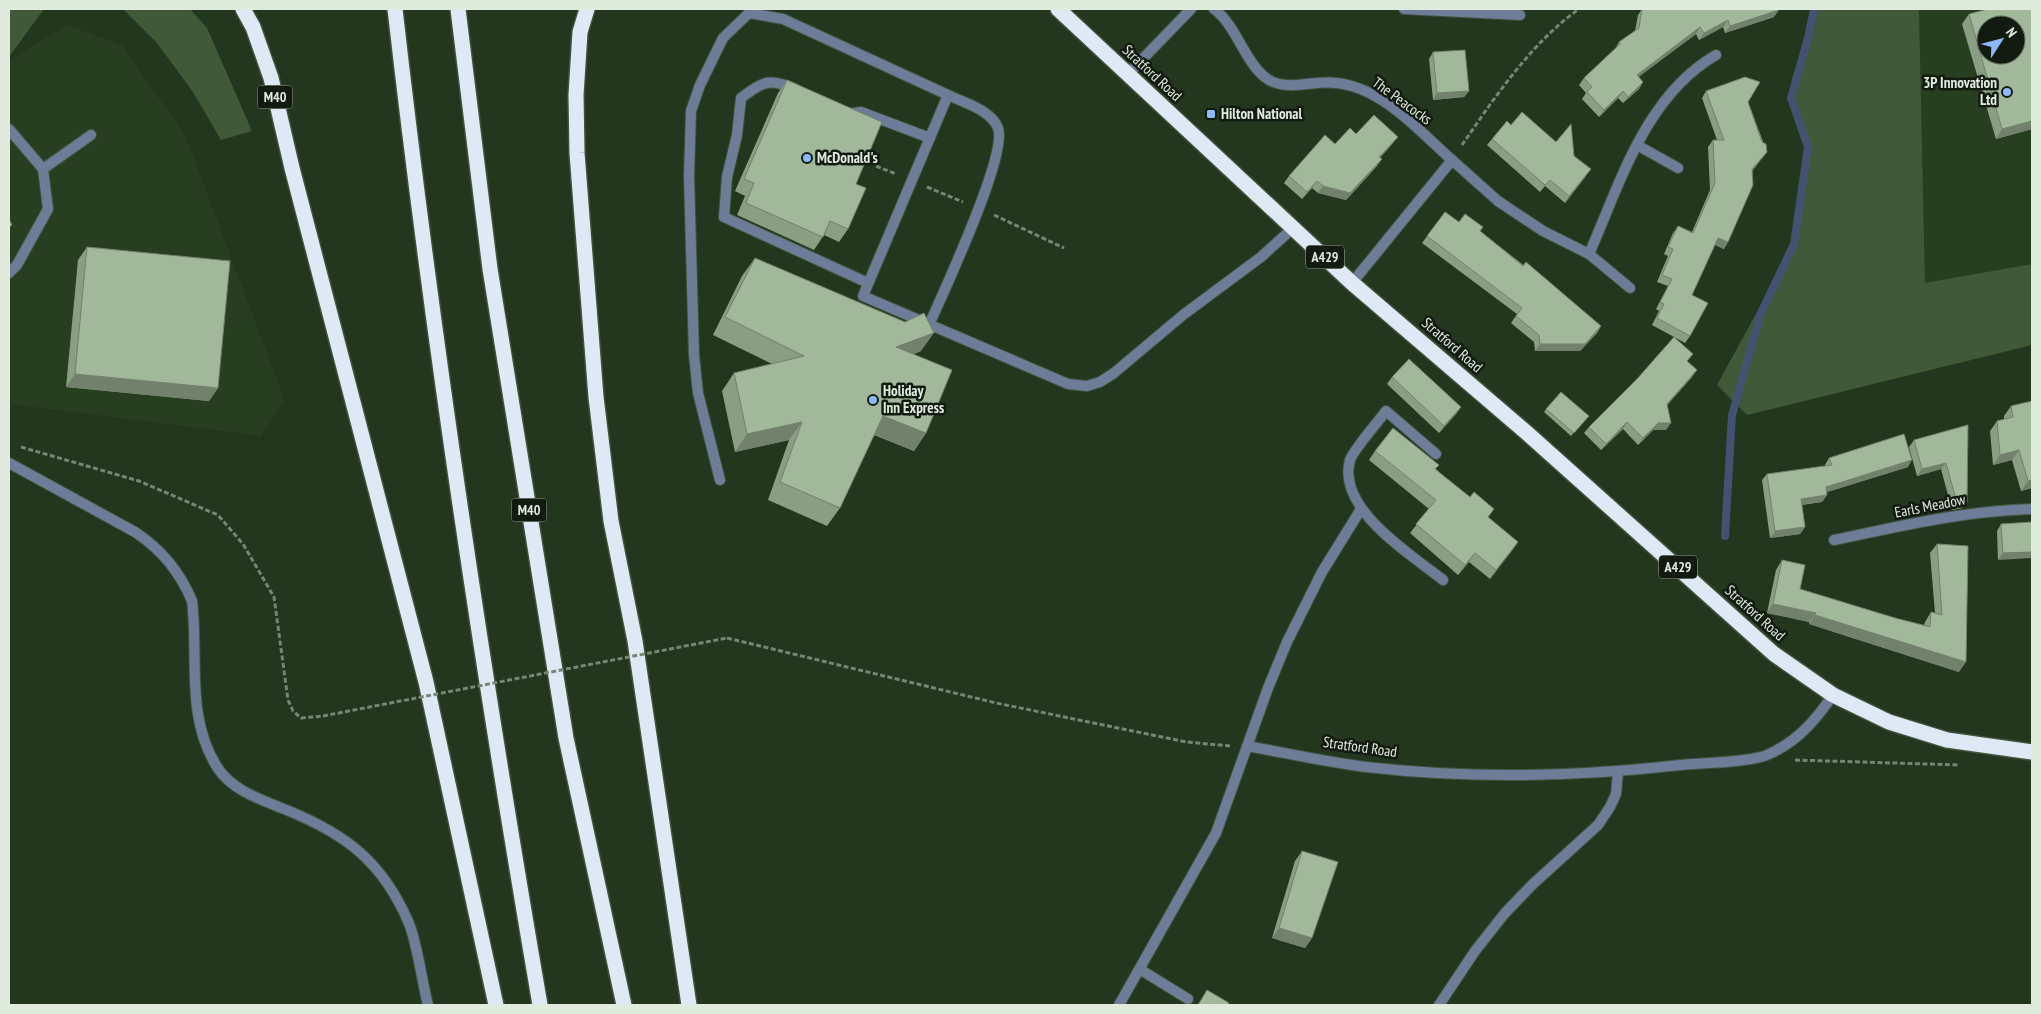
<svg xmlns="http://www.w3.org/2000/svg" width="2041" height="1014" font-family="'PT Sans Narrow',sans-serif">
<rect width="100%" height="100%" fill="#23361e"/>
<g fill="#273e20" fill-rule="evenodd">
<path d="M1919,9H2032V264L1925,284ZM1986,25H2016V55H1986Z"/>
<path d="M67,25L122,45L185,135L285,401L261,436L9,404V61Z"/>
</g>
<g fill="#405938">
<path d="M9,9H44L9,57Z"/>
<path d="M123,9H190L207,28L252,131L221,140L193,92L157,43Z"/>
<path d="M1814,9H1919L1925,283L2032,264V345L1747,415L1717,385L1794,244L1808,147L1791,98L1792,78L1808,38Z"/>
</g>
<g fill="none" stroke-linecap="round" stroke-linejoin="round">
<path stroke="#435271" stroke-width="8" d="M1725,536L1732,415L1760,315L1794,244L1808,147L1791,98L1808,38L1814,9"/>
<defs>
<g id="lane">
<path d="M1404,9L1520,15"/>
<path d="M797,90C770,77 764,81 741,98L737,135L727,177L724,217L868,283"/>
<path d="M848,114L861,112L930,138"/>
<path d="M9,129L43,169"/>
<path d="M9,273L17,265L48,209L43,169L91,135"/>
<path d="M929,325C943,293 1008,155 998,128C991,110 965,103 948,95"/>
<path d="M1436,454L1386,411C1378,422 1354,449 1350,460C1336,509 1412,555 1443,580"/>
<path d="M9,463L135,532C161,549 180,572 192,601C199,657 185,716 217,767C233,792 263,800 289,811C347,835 382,862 408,921C417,941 422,982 428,1005"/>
<path d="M720,480L698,393L694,355L689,176L691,111L700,85L723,38L749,13L783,19L948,95L863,296L1068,384L1087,386L1100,382L1114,373L1183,315L1261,257L1293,228"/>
<path d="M1834,540C1902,526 1962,511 2032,509"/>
<path d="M1141,970L1188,999"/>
<path d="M1119,1005L1216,833L1268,688L1287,642L1322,572L1361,509"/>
<path d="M1439,1005L1475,951L1505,913L1533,884L1598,825L1610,807L1616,794L1618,772"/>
</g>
<g id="street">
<path d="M1214,9C1238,26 1247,71 1273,82C1293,90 1316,80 1337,83C1383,88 1419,131 1452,160"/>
<path d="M1128,74L1191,9"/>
<path d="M1637,145L1678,168"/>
<path d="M1589,254C1620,184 1645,96 1716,55"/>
<path d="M1352,283L1452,160L1498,201L1543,231L1589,254L1630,288"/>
<path d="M1247,746C1286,753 1326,762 1366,767C1471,779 1575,777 1680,765C1701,763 1751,762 1767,755C1797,742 1815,721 1833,695"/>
</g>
<g id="highway">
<path d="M243,9L253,27L271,78L292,168L426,682L496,1005"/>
<path d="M395,9C433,342 483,674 540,1005"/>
<path d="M458,9L490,269L566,738L624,1005"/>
<path d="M587,9L580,32L576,95L577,153L596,397L611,521L635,641L689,1005"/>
<path d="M1058,9L1352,283L1527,433L1774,654L1833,695L1889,722L1947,740L2032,752"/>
</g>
</defs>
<use href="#lane" stroke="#41533c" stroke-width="12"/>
<use href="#street" stroke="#41533c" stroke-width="12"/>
<use href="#highway" stroke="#41533c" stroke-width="18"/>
<g stroke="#768672" stroke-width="3" stroke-dasharray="5 2.5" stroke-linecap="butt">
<path d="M1462,145C1495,97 1531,43 1579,9"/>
<path d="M876,166L896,174"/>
<path d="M927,187L963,202"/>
<path d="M994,215L1064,248"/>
<path d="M21,447L139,481L218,515L243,544L274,597L288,700L293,711L301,718L323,716"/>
<path d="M727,638L996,703L1187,742L1230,746"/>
<path d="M1795,760L1959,765"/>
</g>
<use href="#lane" stroke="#6d7d98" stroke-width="10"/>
<use href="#street" stroke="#6d7d98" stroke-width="10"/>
<use href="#highway" stroke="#dfe8f5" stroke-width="15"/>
<path stroke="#768672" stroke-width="3" stroke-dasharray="5 2.5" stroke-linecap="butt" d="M323,716L727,638"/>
</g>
<g fill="#8a9e84">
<path d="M1642,9L1774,17L1725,33L1723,27L1699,40L1696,34L1638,77L1643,82L1639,89L1623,103L1618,98L1599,117L1582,99L1586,93L1579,85L1584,78L1615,49L1619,42L1635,31L1638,15Z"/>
<path d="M2032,9V129L1996,139L1962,24L1969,14Z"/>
<path d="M1433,52L1469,91L1464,97L1433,100L1429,59Z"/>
<path d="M787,80L856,184L848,229L839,242L824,235L814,250L737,215L745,196L735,191L778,93Z"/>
<path d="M1706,91L1748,102L1767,152L1753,170L1728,242L1724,249L1715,245L1692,295L1690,336L1685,343L1652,325L1659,311L1656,309L1668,286L1657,282L1668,256L1664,254L1673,233L1678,226L1692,232L1710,190L1708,147L1713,140H1717L1702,98Z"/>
<path d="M1511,125L1556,142L1574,156L1586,176L1565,203L1545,186L1540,192L1487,145L1492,139Z"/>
<path d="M1356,134L1393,143L1380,158L1377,166L1346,200L1318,193L1312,188L1302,199L1284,183L1289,176L1335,144Z"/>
<path d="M1445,212L1459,222L1480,231L1601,326L1597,333L1580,351H1535L1534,342L1511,323L1517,314L1422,243Z"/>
<path d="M87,247L218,388L209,401L66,387L78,260Z"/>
<path d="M755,258L921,351L914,354L926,433L914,451L874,435L840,508L827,526L768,500L789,440L735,452L722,391L734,373L772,364L713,335L742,276Z"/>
<path d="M1688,362L1692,377L1667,405L1666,430H1653L1638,445L1623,429L1601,450L1584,433L1589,427Z"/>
<path d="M1392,377L1461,407L1456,414L1439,433L1387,384Z"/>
<path d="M2011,406L2032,488L2021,491L2012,460L1993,465L1990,431L1997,421L2004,419V416Z"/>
<path d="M1546,409L1586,419L1571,436L1544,412Z"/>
<path d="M1968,425L1967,502L1962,508L1952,510L1941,469L1917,476L1909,447L1914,440Z"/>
<path d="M1375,451L1436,469L1488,518L1518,542L1490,579L1469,562L1458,575L1410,533L1429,509L1369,460Z"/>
<path d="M1829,458L1908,467L1827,492V495L1822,502L1802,505L1805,527L1800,534L1770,538L1762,480L1767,474L1825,466V465Z"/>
<path d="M2032,522L1998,560L1997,531L2001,524Z"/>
<path d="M1937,544L1959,672L1809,624V622L1767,613L1776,570L1782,560L1800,589L1895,618L1924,625L1925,622L1931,612L1935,613L1930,553Z"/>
<path d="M1302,851L1312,938L1305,948L1272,938L1295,861Z"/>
</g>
<g fill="#71816c">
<path d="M1779,10L1774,17L1725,33L1730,26Z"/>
<path d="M1728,20L1723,27L1699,40L1704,33Z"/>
<path d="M1700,27L1696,34L1632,82L1637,75Z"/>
<path d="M1643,82L1639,89L1623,103L1628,97Z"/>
<path d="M1469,91L1464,97L1433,100L1437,93Z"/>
<path d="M1623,91L1618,98L1599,117L1604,110Z"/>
<path d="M2032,121V129L1996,139L2002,129Z"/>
<path d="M1398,137L1393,143L1374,164L1379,157Z"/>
<path d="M1382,159L1377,166L1346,200L1318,193L1323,186Z"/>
<path d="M1591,169L1586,176L1565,203L1569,196Z"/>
<path d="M1317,181L1312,188L1302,199L1307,192Z"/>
<path d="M1718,238L1728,242L1724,249L1713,244Z"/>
<path d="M1601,326L1597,333L1580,351H1535L1540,344Z"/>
<path d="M934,333L921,351L884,364L896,347Z"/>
<path d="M1697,370L1692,377L1662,411L1667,404Z"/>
<path d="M75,374L218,388L209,401L66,387Z"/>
<path d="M1461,407L1456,414L1439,433L1444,426Z"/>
<path d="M883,416L926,433L914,451L871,433Z"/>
<path d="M802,422L789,440L735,452L747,434Z"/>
<path d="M1627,422L1623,429L1601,450L1606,444Z"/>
<path d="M1658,423H1671L1666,430H1653L1638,445L1643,438Z"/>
<path d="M2019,450L2012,460L1993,465L2000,455Z"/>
<path d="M1912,460L1908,467L1821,494L1826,487Z"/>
<path d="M1946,463L1941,469L1917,476L1922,469Z"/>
<path d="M2032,480V488L2021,491L2028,481Z"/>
<path d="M1827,495L1822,502L1796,505L1801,499Z"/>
<path d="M1967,502L1962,508L1952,510L1957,503Z"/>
<path d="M1805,527L1800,534L1770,538L1775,531Z"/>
<path d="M1518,542L1512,551L1490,579L1496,570Z"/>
<path d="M2032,552V558L1998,560L2003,553Z"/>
<path d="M1475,553L1469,562L1458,575L1465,565Z"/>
<path d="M1773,604L1816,613L1809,622L1767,613Z"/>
<path d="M1815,615L1966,662L1959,672L1809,624Z"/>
<path d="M1279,928L1312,938L1305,948L1272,938Z"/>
</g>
<g fill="#a1b89a" stroke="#71816c" fill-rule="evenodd">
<path d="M1642,9H1778L1779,10L1730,26L1728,20L1704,33L1700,27L1637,75L1643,82L1628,97L1623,91L1604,110L1587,92L1592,87L1584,78L1620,44L1619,42L1639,28Z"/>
<path d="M1988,9H2032V121L2002,129L1969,14ZM1986,25H2016V55H1986Z"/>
<path d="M1465,50L1469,91L1437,93L1433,52Z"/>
<path d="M1745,77L1760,82L1748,102L1762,142L1766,144L1767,152L1752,169L1753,185L1728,242L1718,238L1692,295L1708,303L1690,336L1657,318L1664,304L1660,302L1672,279L1662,275L1673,249L1668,247L1678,226L1693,233L1715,183L1713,140H1724L1706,91Z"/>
<path d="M787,80L882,122L856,184L866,188L848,229L830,221L823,237L746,203L754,183L744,179Z"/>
<path d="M1522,112L1556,142L1571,124L1574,156L1591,169L1569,196L1550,180L1545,185L1492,139L1507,121L1511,125Z"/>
<path d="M1374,115L1398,137L1379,157L1382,159L1350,193L1323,186L1317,181L1307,192L1289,176L1325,135L1335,144L1350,128L1356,134Z"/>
<path d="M1445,212L1459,222L1465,214L1483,227L1480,231L1523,266L1526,262L1601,326L1585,344H1540L1539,335L1516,316L1522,308L1427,236Z"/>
<path d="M9,219L12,225L9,227Z"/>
<path d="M87,247L230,261L218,388L75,374Z"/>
<path d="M755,258L905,322L924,313L934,333L896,347L952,370L926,433L883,416L840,508L780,482L802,422L747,434L734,373L804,356L725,317Z"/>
<path d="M1674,337L1693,354L1687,361L1697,370L1667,404L1671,423H1658L1643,438L1627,422L1606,444L1589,427L1637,379Z"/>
<path d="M1409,359L1461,407L1444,426L1392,377Z"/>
<path d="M1561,392L1589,416L1574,433L1546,409Z"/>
<path d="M2032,401V480L2028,481L2019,450L2000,455L1997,421L2013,417L2011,406Z"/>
<path d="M1968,425L1967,502L1957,503L1946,463L1922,469L1914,440Z"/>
<path d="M1393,428L1439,465L1435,469L1470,497L1474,492L1494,509L1488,517L1518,542L1496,570L1475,553L1465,565L1416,524L1436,500L1375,451Z"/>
<path d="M1904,434L1912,460L1826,487L1827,495L1801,499L1805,527L1775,531L1767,474L1832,465L1829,458Z"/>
<path d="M2032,522V552L2003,553L2001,524Z"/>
<path d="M1937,544L1968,546L1966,662L1815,615L1816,613L1773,604L1782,560L1805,565L1800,589L1895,618L1930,627L1931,612L1942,615Z"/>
<path d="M1302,851L1338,862L1312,938L1279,928Z"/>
<path d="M1207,990L1229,1003L1228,1005H1198Z"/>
</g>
<g fill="#8eb8fd" stroke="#121b10" stroke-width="2">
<circle cx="2007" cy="92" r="5"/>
<rect x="1206" y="109" width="10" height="10" rx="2.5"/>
<circle cx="807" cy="158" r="5"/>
<circle cx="873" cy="400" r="5"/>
</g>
<g text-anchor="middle" stroke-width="5" stroke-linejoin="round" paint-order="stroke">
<g fill="#121b10" stroke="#a2ad9f" stroke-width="1">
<rect x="257.5" y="85.5" width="35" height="23" rx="4"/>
<rect x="1306" y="245.5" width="38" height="23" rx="4"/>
<rect x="511.5" y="498.5" width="35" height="23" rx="4"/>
<rect x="1659" y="555.5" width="38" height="23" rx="4"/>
</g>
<g font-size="14" font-weight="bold" fill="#dfebdc">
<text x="275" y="102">M40</text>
<text x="1325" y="262">A429</text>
<text x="529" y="515">M40</text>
<text x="1678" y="572">A429</text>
</g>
<g font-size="15" fill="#dfebdc" stroke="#121b10">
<text transform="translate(1152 73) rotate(43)" y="5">Stratford Road</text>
<text transform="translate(1402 101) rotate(36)" y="5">The Peacocks</text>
<text transform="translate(1452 345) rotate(41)" y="5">Stratford Road</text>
<text transform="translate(1930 506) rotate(-11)" y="5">Earls Meadow</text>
<text transform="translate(1755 613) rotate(42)" y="5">Stratford Road</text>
<text transform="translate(1360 747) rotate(8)" y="5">Stratford Road</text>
</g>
<g font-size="15" font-weight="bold" fill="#dfebdc" stroke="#121b10" text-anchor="start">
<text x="1997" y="88" text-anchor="end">3P Innovation<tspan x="1997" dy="17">Ltd</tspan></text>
<text x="1221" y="119">Hilton National</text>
<text x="817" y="163">McDonald's</text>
<text x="883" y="396">Holiday<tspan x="883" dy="17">Inn Express</tspan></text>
</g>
</g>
<rect width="2041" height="1014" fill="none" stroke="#dfebdc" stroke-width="20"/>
<g transform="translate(2001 40) rotate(54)"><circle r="24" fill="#121b10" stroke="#646e62"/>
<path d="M0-4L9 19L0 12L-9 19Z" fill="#8eb8fd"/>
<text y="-8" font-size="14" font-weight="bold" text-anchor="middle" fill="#dfebdc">N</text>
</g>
</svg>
